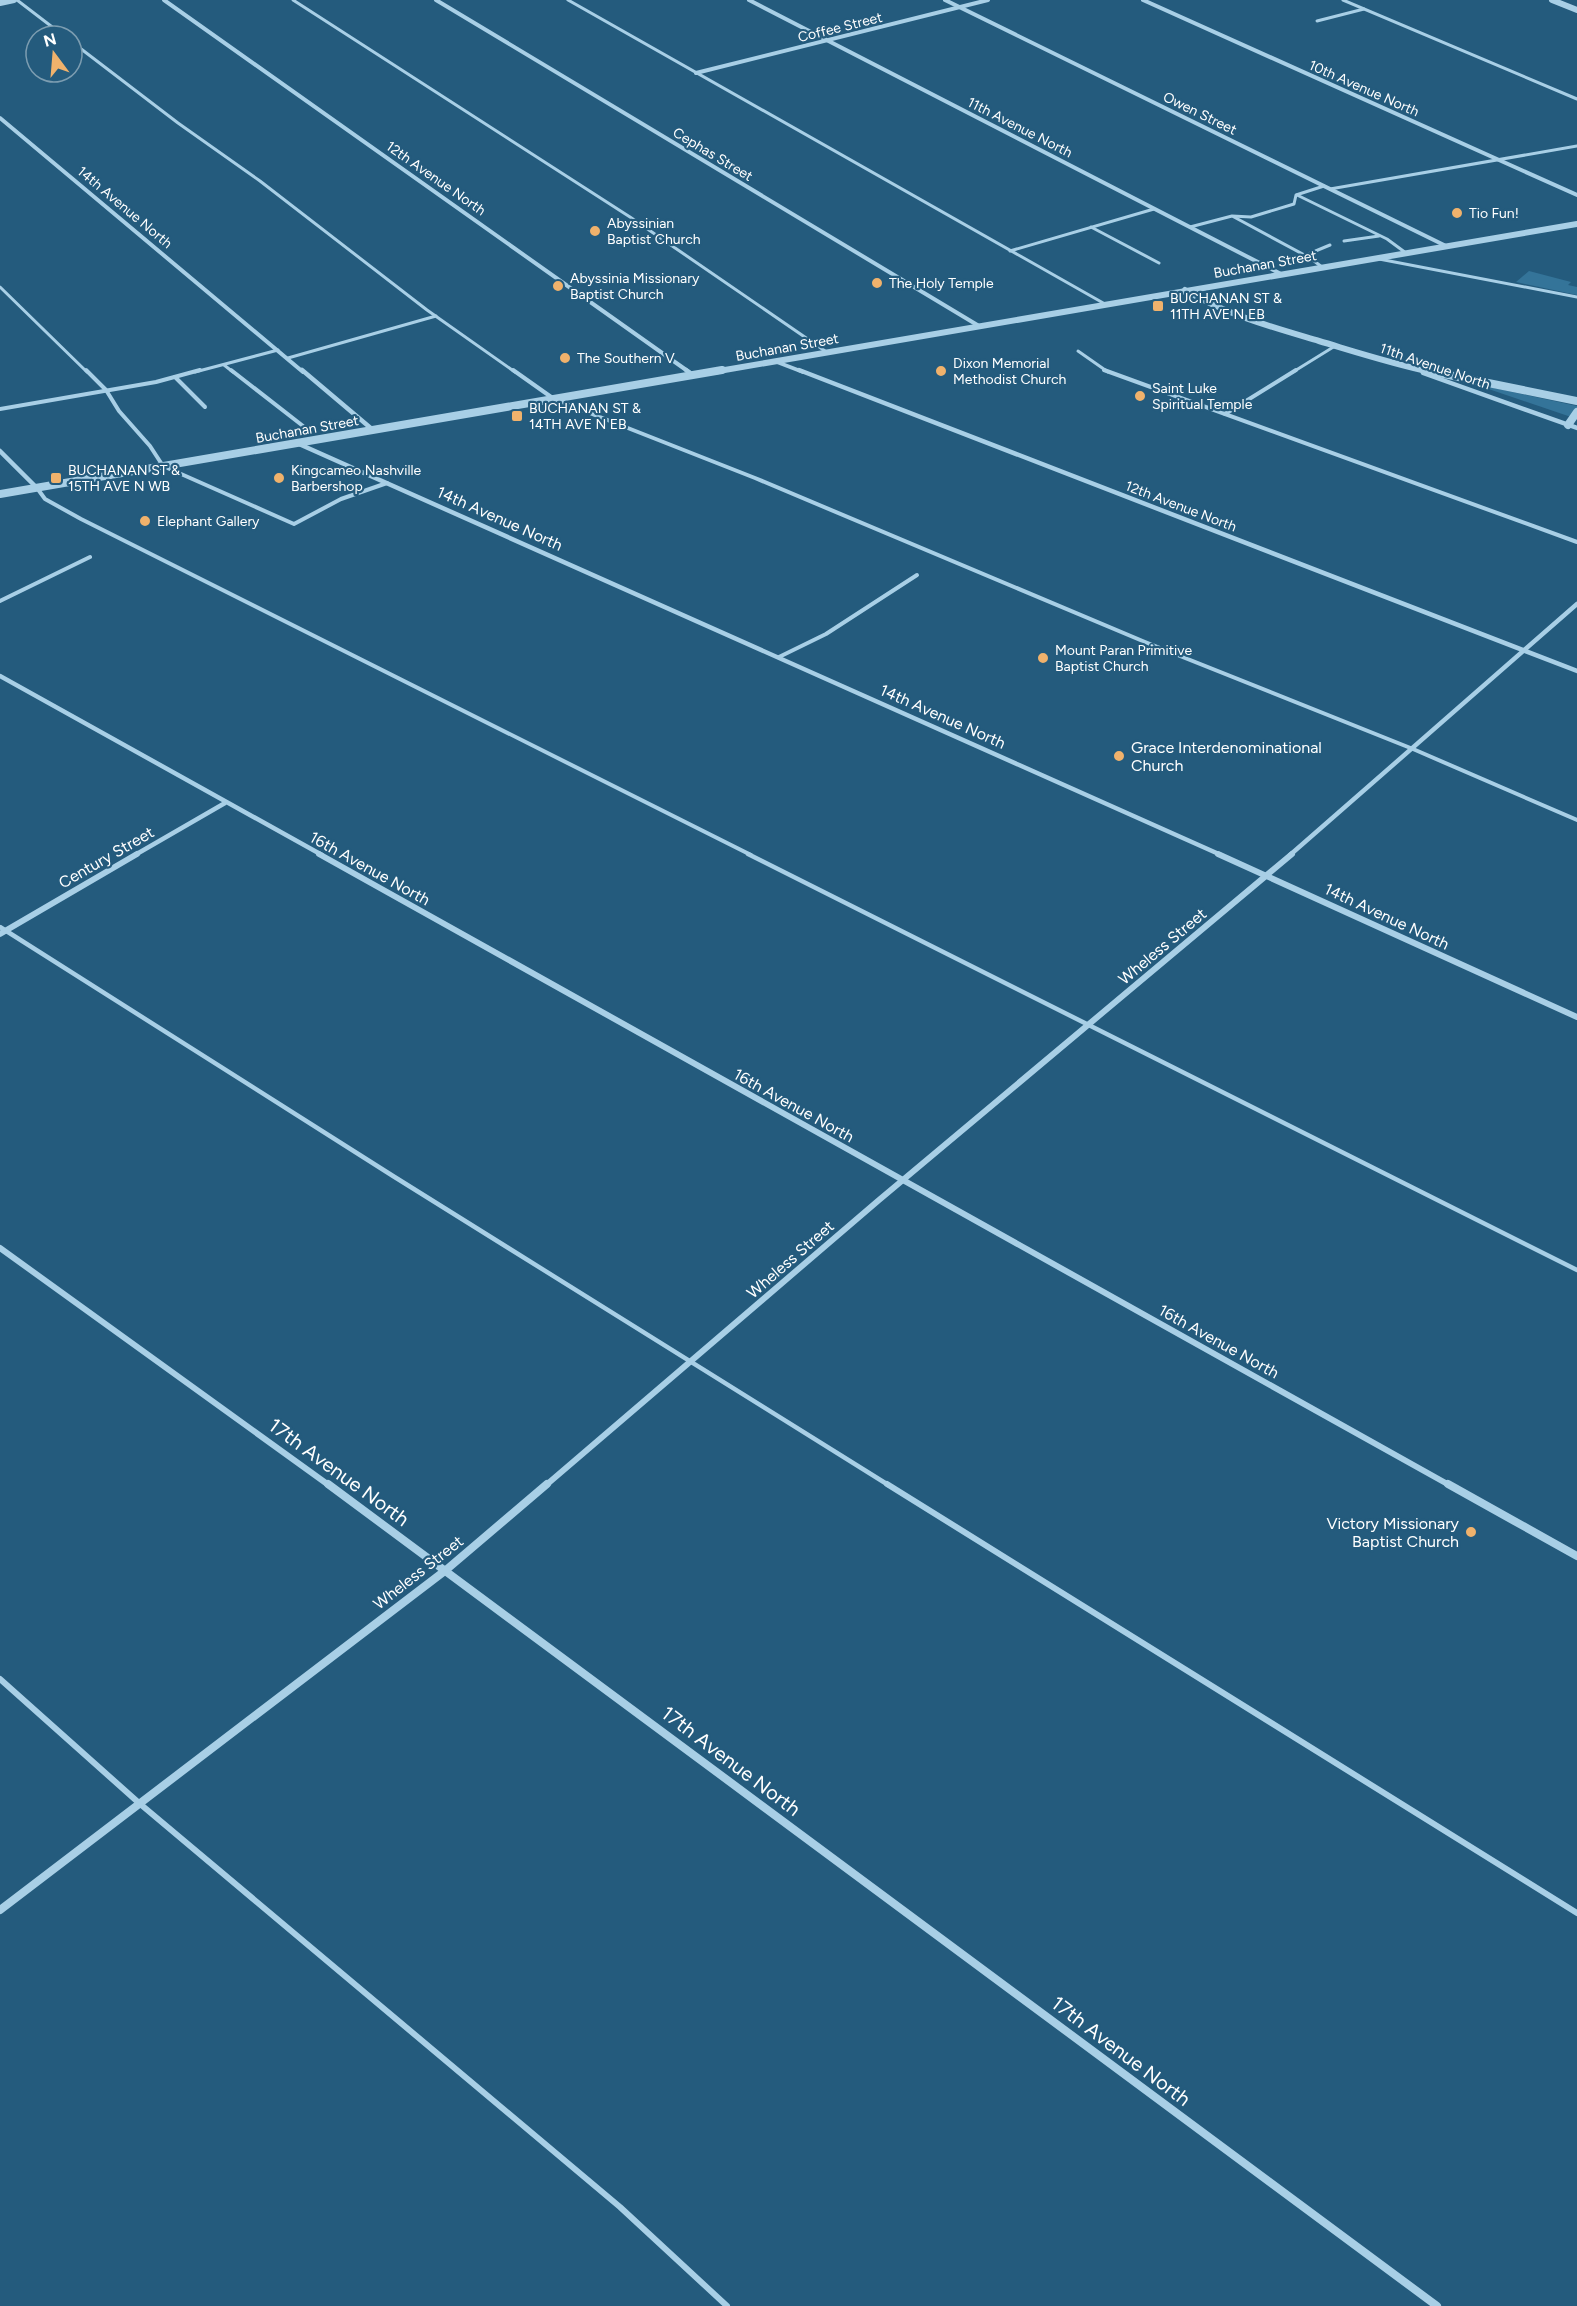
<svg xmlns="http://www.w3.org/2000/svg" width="1577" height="2306" font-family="Figtree,sans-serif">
<rect width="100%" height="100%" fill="#245b7d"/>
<g fill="#347499">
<path d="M1529,271L1571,282L1568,285L1577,287V295L1516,282Z"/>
<path d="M1471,383L1577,406V419Z"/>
</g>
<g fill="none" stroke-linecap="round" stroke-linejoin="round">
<g stroke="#a8cfe6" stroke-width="3">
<path d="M17,0L64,36"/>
<path d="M293,0L630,217L828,353"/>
<path d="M568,0L1105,304"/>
<path d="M1343,0L1577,99"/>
<path d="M1317,21L1364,9"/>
<path d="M72,42L178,123L260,181L427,310L515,372"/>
<path d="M1330,189L1577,146"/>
<path d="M1297,195L1387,239L1406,253"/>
<path d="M1234,217L1310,258L1322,267"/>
<path d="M1091,227L1159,263"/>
<path d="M1190,227L1232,216L1251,217L1294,204L1296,195L1324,186"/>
<path d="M1344,241L1379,236"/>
<path d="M1010,251L1154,209"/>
<path d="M1306,255L1330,245"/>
<path d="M1379,259L1577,297"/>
<path d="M0,287L87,372"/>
<path d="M1078,351L1108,372"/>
<path d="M288,358L436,316"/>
<path d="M224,365L233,372"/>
<path d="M195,372L278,350"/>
<path d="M1293,372L1335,346"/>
</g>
<g stroke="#a8cfe6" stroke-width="4">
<path d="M86,370L106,390L119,411L150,446L163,466L294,524L341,499L387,483"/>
<path d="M231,370L303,426"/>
<path d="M513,370L554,399L755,478L1145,642L1413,749L1577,820"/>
<path d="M1104,370L1577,542"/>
<path d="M175,377L205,407"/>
<path d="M0,409L156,382L200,370"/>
<path d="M1225,414L1296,370"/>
<path d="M37,488L45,499L81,519L751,855"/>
<path d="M0,601L90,557"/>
<path d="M779,657L826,634L917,575"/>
</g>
<g stroke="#a8cfe6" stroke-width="4.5">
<path d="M748,854L1577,1270"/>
<path d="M0,927L393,1176L890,1486"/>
</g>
<g stroke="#a8cfe6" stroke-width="6">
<path d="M887,1484L1577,1913"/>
<path d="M0,1679L139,1803L620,2207L727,2306"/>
</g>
<g stroke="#a8cfe6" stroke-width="4">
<path d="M164,0L689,372"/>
<path d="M436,0L979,326"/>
<path d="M749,0L1281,274"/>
<path d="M945,0L1446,246"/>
<path d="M1143,0L1577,195"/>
<path d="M696,73L988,0"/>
<path d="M0,118L303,372"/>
<path d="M777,362L803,372"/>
</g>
<g stroke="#a8cfe6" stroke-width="4.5">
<path d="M302,370L373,430"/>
<path d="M686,370L693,375"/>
<path d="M799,370L1577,671"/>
<path d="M1423,373L1577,428"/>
<path d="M299,444L1221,855"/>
<path d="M0,451L37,488"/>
<path d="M0,676L322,855"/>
<path d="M135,855L225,803"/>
<path d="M1290,855L1577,604"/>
</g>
<g stroke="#a8cfe6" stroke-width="6">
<path d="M319,854L1451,1486"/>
<path d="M1218,854L1577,1017"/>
<path d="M0,934L137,854"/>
<path d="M0,1248L330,1486"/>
<path d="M545,1486L879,1200L1292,854"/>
</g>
<g stroke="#a8cfe6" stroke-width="8">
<path d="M328,1484L1437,2306"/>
<path d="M1448,1484L1577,1556"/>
<path d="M0,1910L446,1570L547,1484"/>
</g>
<g stroke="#a8cfe6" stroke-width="6">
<path d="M1552,0L1577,10"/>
<path d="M0,3L14,0"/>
<path d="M1185,290C1227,315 1272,327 1319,341C1356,352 1393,364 1431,372"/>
<path d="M713,372L1577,224"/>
</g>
<g stroke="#a8cfe6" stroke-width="8">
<path d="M1424,370L1577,401"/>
<path d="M1568,425L1577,412"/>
<path d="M0,494L722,370"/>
</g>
</g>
<g fill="#f0b26c" stroke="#245b7d" stroke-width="2">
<circle cx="1457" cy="213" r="6"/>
<circle cx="595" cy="231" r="6"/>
<circle cx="877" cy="283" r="6"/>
<circle cx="558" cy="286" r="6"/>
<rect x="1152" y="300" width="12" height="12" rx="3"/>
<circle cx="565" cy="358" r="6"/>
<circle cx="941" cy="371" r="6"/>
<circle cx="1140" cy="396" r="6"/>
<rect x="511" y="410" width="12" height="12" rx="3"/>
<rect x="50" y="472" width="12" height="12" rx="3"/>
<circle cx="279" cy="478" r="6"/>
<circle cx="145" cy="521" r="6"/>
<circle cx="1043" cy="658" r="6"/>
<circle cx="1119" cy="756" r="6"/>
<circle cx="1471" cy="1532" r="6"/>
</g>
<g text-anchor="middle" stroke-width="4.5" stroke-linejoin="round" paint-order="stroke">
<g font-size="14" fill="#fff" stroke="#245b7d">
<text transform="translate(840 27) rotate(-14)" y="5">Coffee Street</text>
<text transform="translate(1364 88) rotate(24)" y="5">10th Avenue North</text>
<text transform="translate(1200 113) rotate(26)" y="5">Owen Street</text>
<text transform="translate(1020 127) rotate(27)" y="5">11th Avenue North</text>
<text transform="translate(713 154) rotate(31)" y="5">Cephas Street</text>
<text transform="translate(436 178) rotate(35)" y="5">12th Avenue North</text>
<text transform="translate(125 207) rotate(40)" y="5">14th Avenue North</text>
<text transform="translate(1265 264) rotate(-10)" y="5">Buchanan Street</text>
<text transform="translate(787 347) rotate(-10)" y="5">Buchanan Street</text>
<text transform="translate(1435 366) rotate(19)" y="5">11th Avenue North</text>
<text transform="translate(307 429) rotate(-10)" y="5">Buchanan Street</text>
<text transform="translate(1181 506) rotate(21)" y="5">12th Avenue North</text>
</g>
<g font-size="14" fill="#fff" stroke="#245b7d" text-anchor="start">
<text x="1469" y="218">Tio Fun!</text>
<text x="607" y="228">Abyssinian<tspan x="607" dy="16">Baptist Church</tspan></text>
<text x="570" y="283">Abyssinia Missionary<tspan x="570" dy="16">Baptist Church</tspan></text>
<text x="889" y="288">The Holy Temple</text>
<text x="1170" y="303">BUCHANAN ST &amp;<tspan x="1170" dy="16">11TH AVE N EB</tspan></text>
<text x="577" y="363">The Southern V</text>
<text x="953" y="368">Dixon Memorial<tspan x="953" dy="16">Methodist Church</tspan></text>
<text x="1152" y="393">Saint Luke<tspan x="1152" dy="16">Spiritual Temple</tspan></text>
<text x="529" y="413">BUCHANAN ST &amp;<tspan x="529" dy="16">14TH AVE N EB</tspan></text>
<text x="68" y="475">BUCHANAN ST &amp;<tspan x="68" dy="16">15TH AVE N WB</tspan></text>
<text x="291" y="475">Kingcameo Nashville<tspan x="291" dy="16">Barbershop</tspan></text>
<text x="157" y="526">Elephant Gallery</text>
<text x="1055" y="655">Mount Paran Primitive<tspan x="1055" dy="16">Baptist Church</tspan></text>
</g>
<g font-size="16" fill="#fff" stroke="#245b7d">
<text transform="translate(500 518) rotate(24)" y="6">14th Avenue North</text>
<text transform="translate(943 716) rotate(24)" y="6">14th Avenue North</text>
<text transform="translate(106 857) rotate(-30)" y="6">Century Street</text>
<text transform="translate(370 868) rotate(29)" y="6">16th Avenue North</text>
<text transform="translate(1387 916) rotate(25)" y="6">14th Avenue North</text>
<text transform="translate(1162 946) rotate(-40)" y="6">Wheless Street</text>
<text transform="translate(794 1105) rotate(29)" y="6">16th Avenue North</text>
<text transform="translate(790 1259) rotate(-41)" y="6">Wheless Street</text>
<text transform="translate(1219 1341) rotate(29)" y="6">16th Avenue North</text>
<text transform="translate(418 1572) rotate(-38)" y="6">Wheless Street</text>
</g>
<g font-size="16" fill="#fff" stroke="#245b7d" text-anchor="start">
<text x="1131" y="753">Grace Interdenominational<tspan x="1131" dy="18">Church</tspan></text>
<text x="1459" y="1529" text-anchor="end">Victory Missionary<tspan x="1459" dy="18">Baptist Church</tspan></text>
</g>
<g font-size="20" fill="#fff" stroke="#245b7d">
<text transform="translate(339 1472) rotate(36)" y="7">17th Avenue North</text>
<text transform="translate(731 1761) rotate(37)" y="7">17th Avenue North</text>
<text transform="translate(1121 2051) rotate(37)" y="7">17th Avenue North</text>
</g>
</g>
<g transform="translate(54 54) rotate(344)"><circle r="28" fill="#245b7d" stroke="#7c9db1" stroke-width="1.5"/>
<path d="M0-4.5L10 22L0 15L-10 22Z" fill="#f0b26c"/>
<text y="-9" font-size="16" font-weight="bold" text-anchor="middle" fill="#ffffff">N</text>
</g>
</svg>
